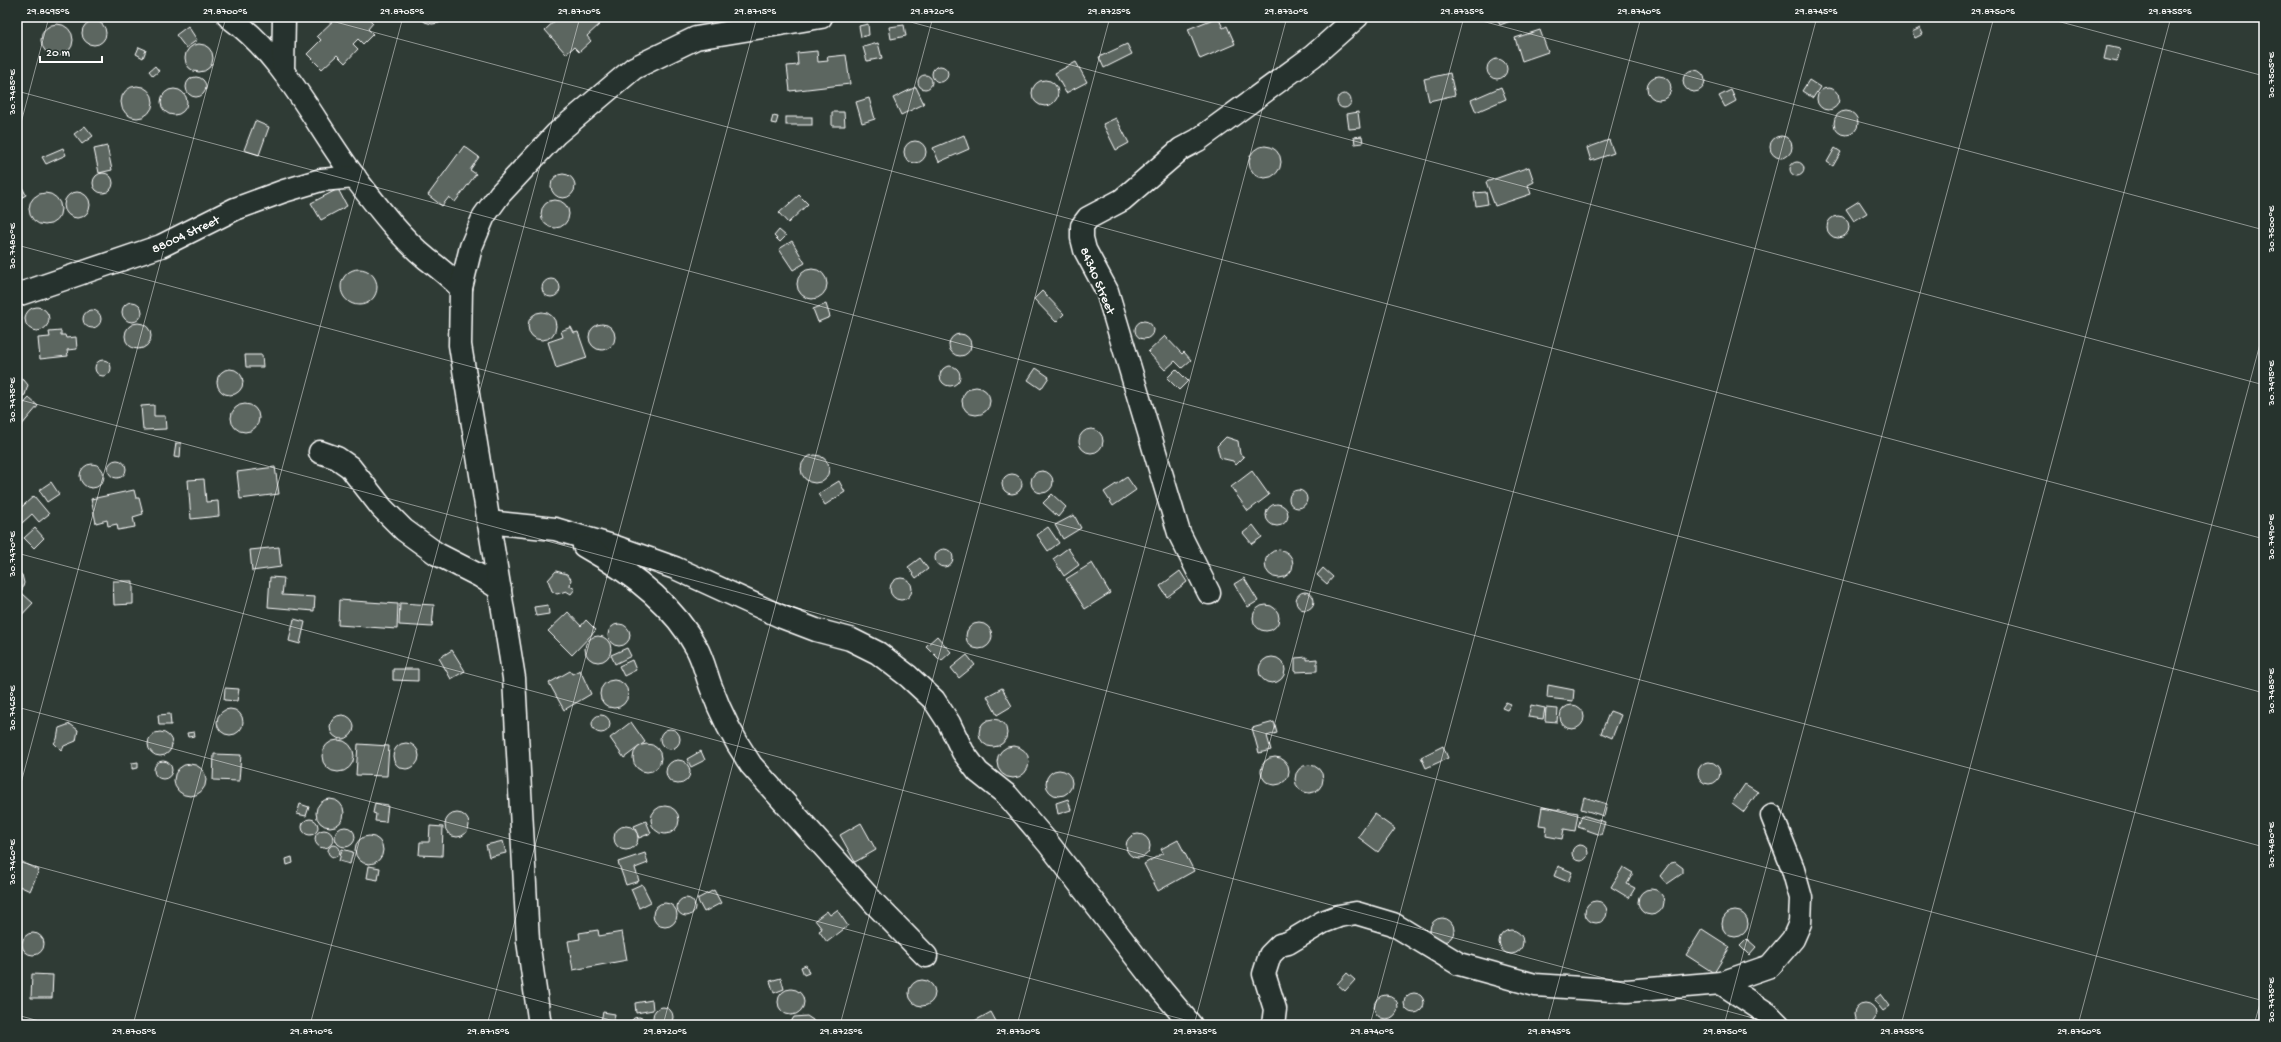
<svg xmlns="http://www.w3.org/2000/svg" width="2281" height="1042" font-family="'Gochi Hand',sans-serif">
<rect width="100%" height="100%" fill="#2f3b35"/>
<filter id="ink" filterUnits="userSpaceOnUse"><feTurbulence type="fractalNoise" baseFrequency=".025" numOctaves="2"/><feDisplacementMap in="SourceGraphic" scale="8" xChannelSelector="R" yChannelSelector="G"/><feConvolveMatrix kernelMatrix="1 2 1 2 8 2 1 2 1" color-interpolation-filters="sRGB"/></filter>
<g filter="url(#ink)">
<g fill="#5b6661" stroke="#fff">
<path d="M337,17H367L373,23L368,29L373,34L363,44L358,39L353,44L358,49L345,63L337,55L322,69L307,54L321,40L317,36Z"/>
<path d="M447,17L439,23L432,24L425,22L419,17Z"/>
<path d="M559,17H594L600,24L587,36L591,41L579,52L574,47L566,54L545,30Z"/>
<path d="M1218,17L1223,28L1227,26L1235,44L1200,59L1188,29Z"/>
<path d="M1413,17H1427L1415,22Z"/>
<path d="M1496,17H1511L1513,20L1500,25Z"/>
<path d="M1513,17H1522L1514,20Z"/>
<circle cx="94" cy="33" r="12"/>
<path d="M868,24L869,35L861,37L859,26Z"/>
<circle cx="57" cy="40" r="16"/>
<path d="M904,25L906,36L891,39L889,27Z"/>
<path d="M188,26L197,40L186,48L176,35Z"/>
<path d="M1920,28L1923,34L1915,38L1912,32Z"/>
<path d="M1540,30L1548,52L1522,61L1515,38Z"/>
<path d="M878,43L882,58L867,61L863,47Z"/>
<path d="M1127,44L1132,54L1104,68L1099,57Z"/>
<circle cx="199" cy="58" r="14"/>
<path d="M2107,46L2120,49L2117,62L2104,59Z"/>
<path d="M139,47L146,50L143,58L136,54Z"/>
<path d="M817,51L818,62L828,61L827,57L846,55L850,84L790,91L787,66L798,65L797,53Z"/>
<circle cx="1497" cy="69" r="10"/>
<path d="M1076,62L1087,82L1066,93L1055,73Z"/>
<path d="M155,66L159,71L153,76L149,71Z"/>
<circle cx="940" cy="74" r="8"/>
<circle cx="1694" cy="81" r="11"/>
<path d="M1450,73L1455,95L1429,101L1424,79Z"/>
<circle cx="925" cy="82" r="7"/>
<circle cx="1659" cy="88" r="12"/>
<circle cx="196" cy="87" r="10"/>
<path d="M1809,80L1820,87L1813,98L1802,91Z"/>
<circle cx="1045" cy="93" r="13"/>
<circle cx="137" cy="102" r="16"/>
<path d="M916,87L924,104L901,115L893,98Z"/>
<path d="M1501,87L1506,99L1476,112L1471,100Z"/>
<circle cx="1828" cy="99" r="11"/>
<circle cx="174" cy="102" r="13"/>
<path d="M1731,90L1736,101L1725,107L1719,96Z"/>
<circle cx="1344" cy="101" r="7"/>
<path d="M869,98L875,119L862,123L856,102Z"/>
<circle cx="1846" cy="123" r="12"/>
<path d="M832,112H844L845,126H832Z"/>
<path d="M1358,112L1360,128L1349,129L1347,114Z"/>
<path d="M773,116L778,117L776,124L771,123Z"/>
<rect x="786" y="117" width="26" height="8"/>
<path d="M1116,118L1129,143L1116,150L1103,124Z"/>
<path d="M255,121L269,127L259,155L244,150Z"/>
<path d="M85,126L93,136L82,144L74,134Z"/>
<path d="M964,135L969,149L939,162L933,148Z"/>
<path d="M1362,136L1363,143L1355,144L1354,137Z"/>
<circle cx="1781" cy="147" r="11"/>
<path d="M1609,140L1614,153L1591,161L1587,148Z"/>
<circle cx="915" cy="152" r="11"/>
<circle cx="1265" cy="162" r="16"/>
<path d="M107,146L112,170L99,173L94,149Z"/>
<path d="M464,146L479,157L470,170L476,174L455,202L449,197L442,206L428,195Z"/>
<path d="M63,148L66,155L46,164L42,157Z"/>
<path d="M1835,148L1841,152L1833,166L1827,162Z"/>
<path d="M17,158L20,162L22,170L17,177Z"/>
<circle cx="1797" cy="169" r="7"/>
<path d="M1529,167L1534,182L1528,185L1531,194L1495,206L1486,182Z"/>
<circle cx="103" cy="183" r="10"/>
<circle cx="563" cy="186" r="12"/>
<path d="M21,185L26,195L17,200V187Z"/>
<path d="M338,189L347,206L321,220L311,203Z"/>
<circle cx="77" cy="205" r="13"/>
<path d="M1486,192L1488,204L1476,206L1474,193Z"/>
<circle cx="45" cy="209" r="16"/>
<path d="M799,195L808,204L788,223L779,213Z"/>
<circle cx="555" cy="214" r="14"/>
<path d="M1859,201L1867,213L1854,221L1846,209Z"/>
<circle cx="1838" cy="227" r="11"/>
<path d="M779,230L786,236L780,242L774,236Z"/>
<path d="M792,241L805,263L793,270L779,249Z"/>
<circle cx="812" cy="284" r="15"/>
<circle cx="359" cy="287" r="18"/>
<circle cx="551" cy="288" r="9"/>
<path d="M1042,291L1064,314L1056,322L1034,299Z"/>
<circle cx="132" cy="312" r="10"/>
<path d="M826,304L830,317L818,322L813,309Z"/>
<circle cx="37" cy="319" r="12"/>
<circle cx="92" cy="319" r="9"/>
<circle cx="542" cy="326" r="14"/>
<circle cx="1144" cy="330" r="9"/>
<circle cx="138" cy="336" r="13"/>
<circle cx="602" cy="337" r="13"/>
<path d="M571,327L574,333L578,332L587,358L556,368L548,342L563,337L561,331Z"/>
<path d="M61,331V335H65L66,338L76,337L77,349L67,350L68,356L40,359L38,338L50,337L49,332Z"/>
<circle cx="960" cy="345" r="11"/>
<path d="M1165,336L1182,354L1184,352L1191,360L1182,368L1175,361L1165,370L1148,352Z"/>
<path d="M245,355H262L263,367H246Z"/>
<circle cx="103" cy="368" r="8"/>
<circle cx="950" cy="376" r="10"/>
<path d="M1036,368L1049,377L1041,389L1028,380Z"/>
<circle cx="230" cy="382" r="13"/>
<path d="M1176,369L1188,381L1179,390L1167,378Z"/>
<path d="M17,377L24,380L28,385L25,395L19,398H17Z"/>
<circle cx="976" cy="401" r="14"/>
<path d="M29,398L38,406L21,426L17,422V411Z"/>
<circle cx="245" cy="418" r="14"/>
<path d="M154,405V416H165L166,429L143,430L141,406Z"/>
<circle cx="1091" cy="441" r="12"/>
<path d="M1226,437L1238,441L1240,454L1244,457L1236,465L1233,461L1220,458L1217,446Z"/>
<path d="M176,443H181L180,458L174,457Z"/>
<circle cx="815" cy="469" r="14"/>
<circle cx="117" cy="469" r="9"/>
<circle cx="92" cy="476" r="12"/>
<path d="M275,467L279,494L240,499L237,472Z"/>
<path d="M1252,471L1269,495L1248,511L1231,487Z"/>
<circle cx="1042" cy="482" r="11"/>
<circle cx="1012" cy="484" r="10"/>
<path d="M1127,477L1136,490L1113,506L1104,492Z"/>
<path d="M204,479L206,502L218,501L219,516L191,519L188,480Z"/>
<path d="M839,481L845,492L825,505L818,494Z"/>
<path d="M51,482L59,494L47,502L39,490Z"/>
<path d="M134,490L136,498H139L143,514L133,517L135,527L118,530L117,524L108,526L107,520L96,523L91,499Z"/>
<circle cx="1298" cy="499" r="9"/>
<path d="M1052,494L1066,507L1058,517L1043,503Z"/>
<path d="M34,496L49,514L39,522L32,514L22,523L17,517V511Z"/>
<circle cx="1277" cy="515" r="11"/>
<path d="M1074,515L1081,528L1063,539L1055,525Z"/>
<path d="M1253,525L1262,537L1252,544L1243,533Z"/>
<path d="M1048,527L1059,543L1048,551L1037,535Z"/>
<path d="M35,528L44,538L34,548L24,538Z"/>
<path d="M279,547L281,567L252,571L250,550Z"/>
<path d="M1068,548L1079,565L1064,576L1053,559Z"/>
<circle cx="944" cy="558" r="9"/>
<circle cx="1279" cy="564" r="14"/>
<path d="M920,558L928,569L916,578L908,567Z"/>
<path d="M1092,563L1110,593L1085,609L1066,579Z"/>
<path d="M1323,568L1333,577L1327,584L1317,575Z"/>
<path d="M17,571L22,575L24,583L22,590L17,594Z"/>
<path d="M556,571L567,574L571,579L570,586L575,589L571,594L566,591L557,594L552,591L548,580Z"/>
<path d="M1180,571L1187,582L1167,597L1160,586Z"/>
<path d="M270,577L284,578L282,595L315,597L314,611L268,607Z"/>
<path d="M1244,578L1258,601L1248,607L1234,584Z"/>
<circle cx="901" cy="589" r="11"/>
<path d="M113,581H133V604L114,605Z"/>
<circle cx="1305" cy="601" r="9"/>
<path d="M23,594L33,603L17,620V600Z"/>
<path d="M339,600L398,604L397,629L338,625Z"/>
<path d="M400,603L434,605L432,627L399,625Z"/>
<circle cx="1266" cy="618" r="13"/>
<path d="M548,605L549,614L536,616L534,607Z"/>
<path d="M568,612L581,626L586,620L596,630L572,655L548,631Z"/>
<path d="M294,619L305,622L300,644L289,641Z"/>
<circle cx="979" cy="636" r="13"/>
<circle cx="619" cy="635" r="11"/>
<circle cx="598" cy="649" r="13"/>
<path d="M937,636L951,652L941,661L926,646Z"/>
<path d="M627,648L631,656L615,664L611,655Z"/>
<path d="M452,650L465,671L451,679L439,658Z"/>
<path d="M967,655L975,665L959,678L951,668Z"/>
<circle cx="1272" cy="670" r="13"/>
<path d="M1307,657V660L1317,659V671L1295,672V658Z"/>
<path d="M632,660L636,670L624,676L619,666Z"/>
<path d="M393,669H418V681L393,680Z"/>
<path d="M580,670L591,694L564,710L549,683L570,671L572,674Z"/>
<circle cx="614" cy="694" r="14"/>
<path d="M1548,685L1574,690L1573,701L1547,698Z"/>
<path d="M225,688L239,689L237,701L224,700Z"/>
<path d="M1002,688L1012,706L997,715L987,696Z"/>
<path d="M1506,702L1511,704L1507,710L1502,708Z"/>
<circle cx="1572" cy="717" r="12"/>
<path d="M1531,705L1545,708L1543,719L1528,717Z"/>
<path d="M1546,708L1558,709L1557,722L1545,721Z"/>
<circle cx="230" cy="722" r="13"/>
<path d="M1610,711L1621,715L1612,738L1601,733Z"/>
<path d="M170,714L171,725H159L158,715Z"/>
<circle cx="601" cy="724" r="9"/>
<circle cx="342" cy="727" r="12"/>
<circle cx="993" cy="733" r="14"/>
<path d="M631,722L645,742L624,758L610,738Z"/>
<path d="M1274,722L1277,733L1267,736L1271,750L1259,753L1252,728Z"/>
<path d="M70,724L78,730L76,741L64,746L61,750L54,743L57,739L59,728Z"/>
<circle cx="670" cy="739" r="10"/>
<circle cx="160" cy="744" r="12"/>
<path d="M194,732L195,736L188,737L187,733Z"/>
<circle cx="338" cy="756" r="16"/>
<circle cx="406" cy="756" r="13"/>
<path d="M358,744L389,746L387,776L356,775Z"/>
<circle cx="647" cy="758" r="14"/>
<path d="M1443,746L1448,758L1426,768L1421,757Z"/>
<circle cx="1013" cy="762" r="16"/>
<path d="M701,751L705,760L691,767L687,759Z"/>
<path d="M214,754L241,755L239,781L213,780Z"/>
<circle cx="1275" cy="771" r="14"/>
<circle cx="678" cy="772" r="12"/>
<circle cx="163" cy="770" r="9"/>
<circle cx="1709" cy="773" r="11"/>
<path d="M138,762V768L132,769V763Z"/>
<circle cx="190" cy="780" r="16"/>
<circle cx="1309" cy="779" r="14"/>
<circle cx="1059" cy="783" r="13"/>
<path d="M1745,784L1758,792L1744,812L1732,803Z"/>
<path d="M1584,797L1607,804L1604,816L1581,809Z"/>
<circle cx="330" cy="813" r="14"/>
<path d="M1068,799L1071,810L1058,814L1056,803Z"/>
<path d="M375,803L388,805L386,822L375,821L376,814L373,813Z"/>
<path d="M300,804L309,807L306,816L297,814Z"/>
<circle cx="665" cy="820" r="14"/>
<path d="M1542,807L1578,813L1575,831L1564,829L1562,839L1546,836L1547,826L1539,825Z"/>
<circle cx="457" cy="825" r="12"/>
<path d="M1374,814L1395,829L1378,852L1358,837Z"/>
<path d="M1582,815L1605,822L1601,835L1578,827Z"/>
<circle cx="310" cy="827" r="8"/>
<path d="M646,821L651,833L639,838L634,826Z"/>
<path d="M861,823L876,850L855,862L840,835Z"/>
<path d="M430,826L443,827L442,856L419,855L420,842H429Z"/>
<circle cx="626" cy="838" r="12"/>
<circle cx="345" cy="837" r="10"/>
<circle cx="324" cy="839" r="9"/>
<circle cx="1138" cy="846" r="12"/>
<circle cx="369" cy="850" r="14"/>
<path d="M1178,840L1194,871L1158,891L1144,864L1163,853L1161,849Z"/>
<path d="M503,841L506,853L489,857L486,845Z"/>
<circle cx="334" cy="851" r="6"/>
<circle cx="1580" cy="853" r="8"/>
<path d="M342,849L353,852L350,864L339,861Z"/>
<path d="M645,853L648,863L635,868L639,881L626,885L618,862Z"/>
<path d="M292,857L293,863L287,865L286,859Z"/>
<path d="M20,861L39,870L30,891L17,885V868Z"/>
<path d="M1675,862L1683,868V873L1667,884L1660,876L1670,863Z"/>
<path d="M369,866L380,868L378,880L367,878Z"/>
<path d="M1558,866L1572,872L1568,882L1554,876Z"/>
<path d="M1623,867L1633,873L1627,884L1635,888L1629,898L1611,887Z"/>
<path d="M642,884L651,902L639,908L631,889Z"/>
<circle cx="1651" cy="902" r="13"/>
<path d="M714,890L721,903L704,912L697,899Z"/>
<circle cx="686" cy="907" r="9"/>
<circle cx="1596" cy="912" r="11"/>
<circle cx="665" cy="915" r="12"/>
<path d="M837,910L848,926L827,942L819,931L822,929L815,920L827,911L830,915Z"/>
<circle cx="1735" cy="924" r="13"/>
<circle cx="1442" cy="930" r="12"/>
<path d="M1702,929L1730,947L1714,973L1686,955Z"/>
<path d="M598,930L599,936L622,932L627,960L573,970L568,941L580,939L579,933Z"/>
<circle cx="1511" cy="942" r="12"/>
<circle cx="33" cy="944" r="11"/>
<path d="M1747,939L1756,947L1749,955L1740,946Z"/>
<path d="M806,965L809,973L804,975L801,967Z"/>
<path d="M1347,973L1355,980L1345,991L1337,984Z"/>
<path d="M32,974L53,975L52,998H31Z"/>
<path d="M781,978L784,989L774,993L770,981Z"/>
<circle cx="922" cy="993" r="13"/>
<circle cx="791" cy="1002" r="13"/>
<circle cx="1414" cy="1003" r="10"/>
<path d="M1881,994L1890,1006L1883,1011L1874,1000Z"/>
<circle cx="1386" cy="1007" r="12"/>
<path d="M652,1000L653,1010L636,1013L635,1003Z"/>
<circle cx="1865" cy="1014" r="11"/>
<circle cx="663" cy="1017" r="10"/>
<path d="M603,1012L615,1014L613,1025H600Z"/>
<path d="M991,1012L998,1025L969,1024Z"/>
<path d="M807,1016L813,1020L815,1025H789L794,1017Z"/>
<path d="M639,1017L648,1020L652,1025H627L634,1018Z"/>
</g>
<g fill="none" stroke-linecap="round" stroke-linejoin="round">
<defs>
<g id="street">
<path d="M229,17C286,58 315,125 356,179C377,206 400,237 427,259C439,268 450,277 461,288"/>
<path d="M283,71L284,17"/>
<path d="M17,295L161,246L235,209L284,191L321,180L355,177"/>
<path d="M320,452L337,458L350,467L382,508L404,530L437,554L480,576L500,589"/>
<path d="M488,522L555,529L616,547L675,568L782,617L816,630L850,639L878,653L908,676L934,700L949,723L963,752L978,772L1007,795L1048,843L1155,982L1191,1025"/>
<path d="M584,546C627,570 672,602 696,647C703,659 706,674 711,687C721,715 734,740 751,765L876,905L926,956"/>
<path d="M1209,593L1179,533L1107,291L1085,250L1082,238V226L1088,218L1122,200L1181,149L1198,140L1313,56L1357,17"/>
<path d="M1721,983L1768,1014L1779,1025"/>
<path d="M1273,1025L1275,1009L1264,974L1270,955L1280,945L1288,943L1323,922L1339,916L1356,913L1393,924L1459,964L1535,985L1627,991L1721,983L1770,966L1793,939L1800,923L1801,898L1792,866L1772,816"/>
</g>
<path id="secondary" d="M540,1025L528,941L514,678L460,345L461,288L471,247L484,216L500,194L556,134L634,68L696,38L821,17"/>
</defs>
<use href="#street" stroke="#fff" stroke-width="25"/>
<use href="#secondary" stroke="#fff" stroke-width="25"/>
<use href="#street" stroke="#26332d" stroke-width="22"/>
<use href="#secondary" stroke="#26332d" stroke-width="22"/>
</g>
</g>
<path fill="none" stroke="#fff" stroke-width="1" stroke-opacity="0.45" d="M317,17L2264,539M892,17L2264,385M1467,17L2264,230M2042,17L2264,76M17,91L2264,693M17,138L49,17M17,245L2264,847M17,399L2264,1001M17,553L1779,1025M17,707L1204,1025M17,798L226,17M17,861L629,1025M17,1015L54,1025M133,1025L403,17M310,1025L580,17M487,1025L757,17M663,1025L933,17M840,1025L1110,17M1017,1025L1287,17M1194,1025L1464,17M1370,1025L1641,17M1547,1025L1817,17M1724,1025L1994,17M1901,1025L2171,17M2078,1025L2264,329M2254,1025L2264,989"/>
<g text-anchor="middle" stroke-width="4" stroke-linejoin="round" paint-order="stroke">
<g font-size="13" fill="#fff" stroke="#26332d">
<text transform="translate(185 233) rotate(-25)" y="5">88004 Street</text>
<text transform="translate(1099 280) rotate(67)" y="5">84340 Street</text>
</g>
</g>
<rect width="2281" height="1042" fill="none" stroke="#26332d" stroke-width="44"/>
<path d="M40 56v6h62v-6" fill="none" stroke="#ffffff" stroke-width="2"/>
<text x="46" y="56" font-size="12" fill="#ffffff" stroke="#26332d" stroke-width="3" paint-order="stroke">20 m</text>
<rect x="22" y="22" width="2237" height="998" fill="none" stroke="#fff" stroke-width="1.5"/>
<g font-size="10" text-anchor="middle" fill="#fff">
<text x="48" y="14">29.8695°S</text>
<text x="225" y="14">29.8700°S</text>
<text x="402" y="14">29.8705°S</text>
<text x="579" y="14">29.8710°S</text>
<text x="755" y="14">29.8715°S</text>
<text x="932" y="14">29.8720°S</text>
<text x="1109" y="14">29.8725°S</text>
<text x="1286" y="14">29.8730°S</text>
<text x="1462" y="14">29.8735°S</text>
<text x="1639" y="14">29.8740°S</text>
<text x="1816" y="14">29.8745°S</text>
<text x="1993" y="14">29.8750°S</text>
<text x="2170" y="14">29.8755°S</text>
<text transform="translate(2270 75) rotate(-90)" y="4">30.7505°E</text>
<text transform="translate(11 92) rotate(-90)" y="4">30.7485°E</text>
<text transform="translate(2270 229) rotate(-90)" y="4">30.7500°E</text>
<text transform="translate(11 246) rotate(-90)" y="4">30.7480°E</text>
<text transform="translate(2270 383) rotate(-90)" y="4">30.7495°E</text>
<text transform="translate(11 400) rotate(-90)" y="4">30.7475°E</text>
<text transform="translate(2270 537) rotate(-90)" y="4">30.7490°E</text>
<text transform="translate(11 554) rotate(-90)" y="4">30.7470°E</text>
<text transform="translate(2270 691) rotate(-90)" y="4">30.7485°E</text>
<text transform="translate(11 708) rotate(-90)" y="4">30.7465°E</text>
<text transform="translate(2270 845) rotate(-90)" y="4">30.7480°E</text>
<text transform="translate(11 862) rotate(-90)" y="4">30.7460°E</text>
<text transform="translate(2270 1000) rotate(-90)" y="4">30.7475°E</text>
<text x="134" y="1034">29.8705°S</text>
<text x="311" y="1034">29.8710°S</text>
<text x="488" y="1034">29.8715°S</text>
<text x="665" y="1034">29.8720°S</text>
<text x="841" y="1034">29.8725°S</text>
<text x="1018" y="1034">29.8730°S</text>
<text x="1195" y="1034">29.8735°S</text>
<text x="1372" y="1034">29.8740°S</text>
<text x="1549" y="1034">29.8745°S</text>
<text x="1725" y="1034">29.8750°S</text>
<text x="1902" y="1034">29.8755°S</text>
<text x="2079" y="1034">29.8760°S</text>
</g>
</svg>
